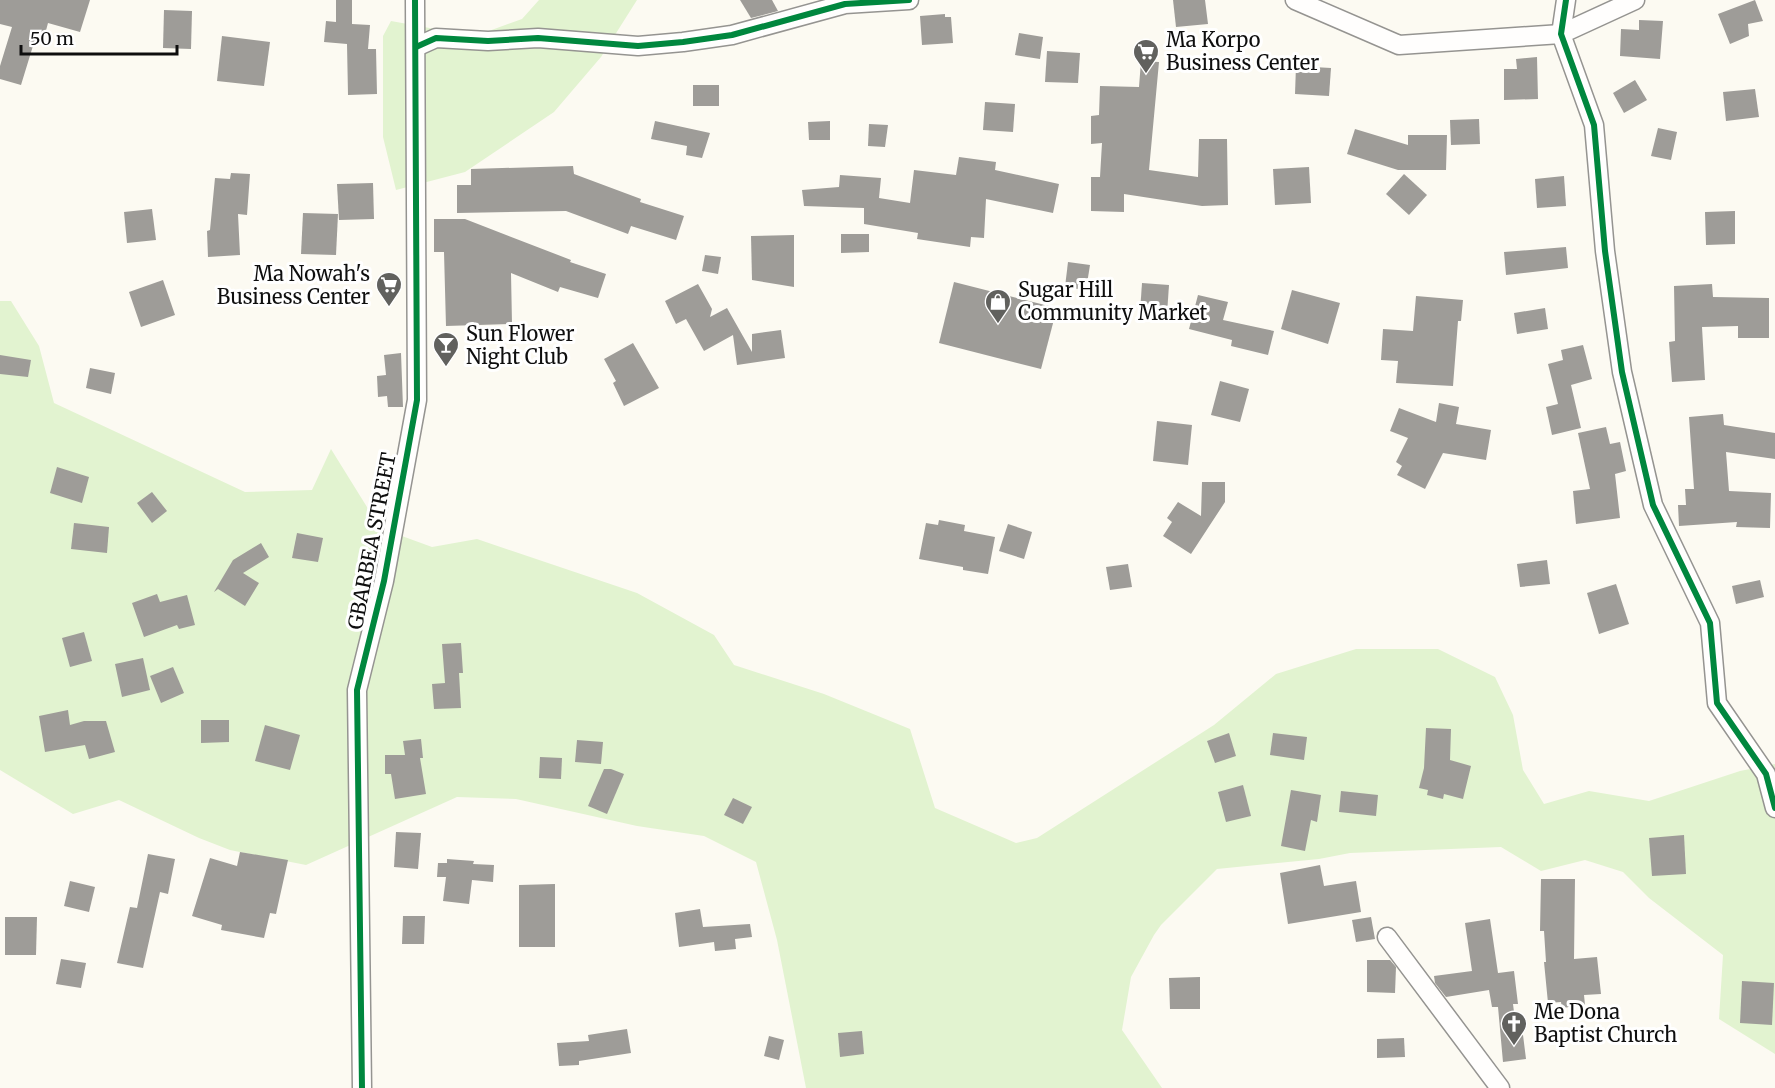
<svg xmlns="http://www.w3.org/2000/svg" width="1775" height="1088" font-family="Merriweather,serif">
<rect width="100%" height="100%" fill="#fcfaf2"/>
<g fill="#e2f3d0">
<path d="M539,0H637L601,57L554,112L465,172L396,190L383,137V36L391,21L435,29L467,39L522,19Z"/>
<path d="M0,301H11L39,346L54,403L245,492L312,490L331,449L380,528L432,547L477,539L637,593L714,635L734,665L824,694L910,729L935,808L1016,843L1037,838L1214,725L1276,674L1356,649H1438L1495,677L1513,715L1523,770L1544,804L1589,791L1649,801L1740,771L1775,764V1054L1719,1019L1723,955L1649,898L1623,872L1585,860L1541,871L1501,847L1350,853L1319,859L1217,869L1161,925L1154,935L1131,977L1122,1030L1162,1088H806L777,940L756,862L704,836L637,826L516,799L457,797L306,865L230,850L199,838L119,800L73,814L0,770Z"/>
</g>
<g fill="#9e9c98">
<path d="M0,0H90L80,32L48,23L44,38L36,36L21,85L0,79V66L12,27L0,24Z"/>
<path d="M336,0H352V24L370,25L368,49H376L377,94L348,95L347,44L324,42L326,21L336,22Z"/>
<path d="M740,0H772L778,11L751,18Z"/>
<path d="M1173,0H1205L1208,24L1176,27Z"/>
<path d="M1755,0L1763,21L1748,24L1749,36L1730,44L1718,14Z"/>
<path d="M164,10L192,11L191,49L163,48Z"/>
<path d="M945,14V17H951L953,43L922,45L920,16Z"/>
<path d="M1639,20L1663,21L1660,59L1620,56L1621,29L1639,30Z"/>
<path d="M1019,33L1043,37L1040,59L1015,55Z"/>
<path d="M222,36L270,42L264,86L217,81Z"/>
<path d="M1047,51L1080,53L1078,83L1045,82Z"/>
<path d="M1537,57L1538,99L1504,100V69H1517L1516,59Z"/>
<path d="M1141,61L1159,62L1149,170L1198,177L1199,139H1227L1228,205L1202,206L1124,194V212L1091,211V177H1100L1102,143L1091,144V116L1099,115L1100,86L1139,87Z"/>
<path d="M1296,66L1331,68L1329,96L1295,94Z"/>
<path d="M1635,80L1647,100L1624,113L1613,93Z"/>
<rect x="693" y="85" width="26" height="21"/>
<path d="M1755,89L1759,117L1726,121L1723,92Z"/>
<path d="M985,102L1015,104L1013,132L983,130Z"/>
<path d="M1479,119L1480,144L1451,145L1450,120Z"/>
<path d="M655,121L710,133L702,158L686,155L687,146L651,139Z"/>
<path d="M830,121V140H809L808,122Z"/>
<path d="M869,124L888,125L885,147L868,146Z"/>
<path d="M1658,128L1677,132L1671,160L1651,156Z"/>
<path d="M1355,129L1408,145V135H1447L1446,170H1398L1347,154Z"/>
<path d="M959,157L996,162L995,170L1059,184L1053,213L986,199L984,238L971,237L970,247L917,239L918,233L864,224V208L804,206L802,190L839,187L840,175L881,178L879,198L910,203L914,170L956,175Z"/>
<path d="M573,166L574,174L641,199L640,202L684,216L676,240L631,226L628,234L566,211L457,213V185H471V169Z"/>
<path d="M1309,167L1311,203L1275,205L1273,169Z"/>
<path d="M231,173L250,174L247,215L238,214L240,255L208,257L207,231L210,230L215,178L230,179Z"/>
<path d="M1404,174L1427,195L1409,215L1386,194Z"/>
<path d="M1564,176L1566,206L1537,208L1535,179Z"/>
<path d="M373,183L374,219L339,220L337,184Z"/>
<path d="M152,209L156,240L127,243L124,212Z"/>
<path d="M1735,211V244L1706,245L1705,212Z"/>
<path d="M303,213L338,214L336,255L301,254Z"/>
<path d="M434,219H465L571,260L570,262L606,274L598,298L560,287L558,292L511,273L512,324L446,326L444,252H434Z"/>
<path d="M841,234H869V252L841,253Z"/>
<path d="M794,235V287L752,280L751,236Z"/>
<path d="M1566,247L1568,268L1506,275L1504,252Z"/>
<path d="M705,255L721,257L718,274L702,271Z"/>
<path d="M1068,262L1090,265L1086,290L1065,287Z"/>
<path d="M163,280L175,315L141,327L129,292Z"/>
<path d="M954,282L1057,308L1041,369L939,343Z"/>
<path d="M1142,283L1169,285L1167,314L1140,312Z"/>
<path d="M698,284L712,309L710,317L727,308L752,352V334L781,330L785,358L737,365L733,335L704,351L686,319L676,324L665,301Z"/>
<path d="M1712,284L1713,297L1769,298V338H1738V326L1702,327L1705,380L1672,382L1669,342L1675,341L1674,286Z"/>
<path d="M1292,290L1340,303L1328,344L1281,329Z"/>
<path d="M1198,295L1228,302L1223,320L1274,331L1268,355L1231,346L1232,340L1189,329Z"/>
<path d="M1416,296L1463,300L1461,321H1458L1453,386L1396,383L1398,361L1381,360L1383,329L1413,331Z"/>
<path d="M1545,308L1548,329L1517,334L1514,313Z"/>
<path d="M633,343L659,388L624,406L613,383L616,381L604,359Z"/>
<path d="M1583,345L1592,379L1571,385L1581,428L1552,435L1546,407L1558,404L1548,364L1563,360L1561,350Z"/>
<path d="M401,353L403,407H388L387,396L378,397L377,376L386,375L384,355Z"/>
<path d="M0,355L31,360L28,377L0,374Z"/>
<path d="M90,368L115,373L111,394L86,388Z"/>
<path d="M1220,381L1249,389L1240,422L1211,415Z"/>
<path d="M1439,403L1459,407L1456,424L1491,430L1486,460L1443,453L1425,489L1397,475L1402,466L1396,462L1408,438L1390,431L1399,408L1436,422Z"/>
<path d="M1723,414L1724,425L1775,433V459L1726,452L1729,491L1771,493L1770,528L1736,527L1737,522L1679,526L1678,505H1686L1685,489H1694L1689,417Z"/>
<path d="M1157,421L1192,425L1188,465L1153,461Z"/>
<path d="M1606,427L1610,444L1620,442L1626,471L1615,474L1620,518L1576,524L1573,491L1590,489L1578,433Z"/>
<path d="M57,467L89,477L82,503L50,493Z"/>
<path d="M1202,482H1225V502L1191,554L1163,536L1172,522L1167,518L1178,502L1201,516Z"/>
<path d="M152,492L167,511L152,523L137,503Z"/>
<path d="M939,520L965,525L964,531L995,537L988,574L963,570V567L919,559L926,523L938,525Z"/>
<path d="M74,523L109,527L107,553L71,549Z"/>
<path d="M1008,524L1032,532L1024,559L999,551Z"/>
<path d="M297,533L323,538L318,562L292,558Z"/>
<path d="M261,543L269,557L243,573L259,583L245,606L218,589L214,592L233,560Z"/>
<path d="M1547,560L1550,584L1520,587L1517,564Z"/>
<path d="M1128,564L1132,587L1110,590L1106,567Z"/>
<path d="M1760,580L1764,597L1736,604L1732,586Z"/>
<path d="M1616,584L1629,624L1599,634L1587,593Z"/>
<path d="M157,594L160,602L187,595L195,625L179,629L177,625L144,637L132,603Z"/>
<path d="M84,632L92,661L70,667L62,638Z"/>
<path d="M461,643L463,673H459L461,708L434,709L432,684L445,683L442,644Z"/>
<path d="M143,658L150,690L122,697L115,664Z"/>
<path d="M173,667L184,693L161,703L150,676Z"/>
<path d="M68,710L70,725L84,721H106L115,752L89,759L85,745L45,752L39,716Z"/>
<path d="M201,720H229V742L201,743Z"/>
<path d="M265,725L300,735L290,770L255,761Z"/>
<path d="M1426,728L1451,729L1450,760L1471,766L1463,799L1444,794L1443,799L1427,795L1428,790L1419,788L1424,768Z"/>
<path d="M1229,733L1236,756L1215,763L1207,741Z"/>
<path d="M1273,733L1307,737L1304,760L1270,755Z"/>
<path d="M421,739L423,758H420L426,794L395,799L391,774H385V755H405L403,741Z"/>
<path d="M577,740L603,742L601,764L575,762Z"/>
<path d="M540,757L562,758L561,779L539,778Z"/>
<path d="M604,769H611L624,774L607,814L588,806Z"/>
<path d="M1243,785L1251,816L1226,822L1218,792Z"/>
<path d="M1291,790L1321,795L1317,822L1311,820L1305,851L1281,846Z"/>
<path d="M1341,791L1378,795L1376,816L1339,812Z"/>
<path d="M733,798L752,807L743,824L724,815Z"/>
<path d="M396,832L421,833L418,869L394,867Z"/>
<path d="M1684,835L1686,874L1652,876L1649,838Z"/>
<path d="M240,852L288,860L276,914L270,913L264,938L221,930L222,925L192,916L210,858L237,866Z"/>
<path d="M148,854L175,859L168,894L160,892L143,968L117,963L130,907L137,908Z"/>
<path d="M447,859L474,861L473,864L494,865L493,882L472,880L469,904L443,901L446,877H437L438,863H447Z"/>
<path d="M1320,865L1324,886L1356,881L1361,912L1288,924L1280,873Z"/>
<path d="M1541,879H1575L1574,959L1597,957L1601,994L1584,995L1585,1005L1562,1008L1561,1002L1548,1003L1544,962H1546L1544,931H1540Z"/>
<path d="M70,881L95,887L89,912L64,906Z"/>
<path d="M555,884V947H519V885Z"/>
<path d="M700,909L703,927L750,924L752,937L735,939L736,949L715,951L714,942L679,947L675,913Z"/>
<path d="M403,916H425L424,944H402Z"/>
<path d="M5,917H37L36,955H5Z"/>
<path d="M1371,917L1375,939L1356,942L1352,920Z"/>
<path d="M1490,919L1498,973L1514,971L1518,1004H1513L1517,1036L1523,1035L1526,1059L1503,1062L1498,1007H1492L1489,990L1446,997L1435,983L1434,976L1472,971L1465,923Z"/>
<path d="M61,959L86,963L81,988L56,984Z"/>
<path d="M1367,960H1390L1396,967L1395,993L1367,992Z"/>
<path d="M1200,977V1009H1170L1169,978Z"/>
<path d="M1742,981L1774,983L1772,1025L1740,1023Z"/>
<path d="M627,1029L631,1053L579,1061V1065L559,1066L557,1043L589,1041L588,1035Z"/>
<path d="M862,1031L864,1054L840,1057L838,1033Z"/>
<path d="M769,1036L784,1040L779,1060L764,1056Z"/>
<path d="M1404,1038L1405,1057L1377,1058V1039Z"/>
</g>
<g fill="none" stroke-linecap="round" stroke-linejoin="round">
<defs>
<g id="street">
<path d="M1295,0L1399,45L1561,34L1635,0"/>
<path d="M1566,0L1561,34L1594,125L1605,251L1622,372L1653,505L1710,623L1717,703L1766,774L1775,808"/>
<path d="M416,47L436,38L488,41L538,38L638,46L683,42L732,35L845,4L909,0"/>
<path d="M1387,937L1500,1088"/>
<path d="M362,1088L357,690L384,581L417,400L415,0"/>
</g>
</defs>
<use href="#street" stroke="#959491" stroke-width="21"/>
<use href="#street" stroke="#fffefd" stroke-width="18"/>
<defs>
<g id="cycleway">
<path d="M1566,0L1561,34L1594,125L1605,251L1622,372L1653,505L1710,623L1717,703L1766,774L1775,808"/>
<path d="M416,47L436,38L488,41L538,38L638,46L683,42L732,35L845,4L909,0"/>
<path d="M362,1088L357,690L384,581L417,400L415,0"/>
</g>
</defs>
<use href="#cycleway" stroke="#fff" stroke-width="10"/>
<use href="#cycleway" stroke="#00873e" stroke-width="6"/>
</g>
<defs>
<symbol id="supermarket-pin" viewBox="-11 -11 22 30"><path d="M0 17L-7.5 6A9.5 9.5 0 1 1 7.5 6Z" fill="#61615e" stroke="#fff"/><path d="M-6-5.5h2.5l.6 2H6L4.5 2H-2.5L-4.4-4H-6ZM-1.5 3.2a1.3 1.3 0 1 0 .1 0ZM3 3.2a1.3 1.3 0 1 0 .1 0Z" fill="#fff"/></symbol>
<symbol id="shop-pin" viewBox="-11 -11 22 30"><path d="M0 17L-7.5 6A9.5 9.5 0 1 1 7.5 6Z" fill="#61615e" stroke="#fff"/><path d="M-5-2.5h2.3a2.7 3.5 0 0 1 5.4 0H5L5.5 6h-11ZM-1.5-2.5h3a1.5 2.3 0 0 0-3 0Z" fill="#fff"/></symbol>
<symbol id="bar-pin" viewBox="-11 -11 22 30"><path d="M0 17L-7.5 6A9.5 9.5 0 1 1 7.5 6Z" fill="#61615e" stroke="#fff"/><path d="M-6-5H6L.8 .8V4.5H3.5V6h-7V4.5H-.8V.8Z" fill="#fff"/></symbol>
<symbol id="church-pin" viewBox="-11 -11 22 30"><path d="M0 17L-7.5 6A9.5 9.5 0 1 1 7.5 6Z" fill="#61615e" stroke="#fff"/><path d="M-1.2-6h2.4v3.5h3.3v2.4h-3.3V6h-2.4V-.1h-3.3v-2.4h3.3Z" fill="#fff"/></symbol>
</defs>
<g fill-rule="evenodd">
<use href="#supermarket-pin" x="1131" y="37" width="30" height="40"/>
<use href="#supermarket-pin" x="374" y="270" width="30" height="40"/>
<use href="#shop-pin" x="983" y="287" width="30" height="40"/>
<use href="#bar-pin" x="431" y="330" width="30" height="40"/>
<use href="#church-pin" x="1499" y="1009" width="30" height="40"/>
</g>
<g text-anchor="middle" stroke-width="6" stroke-linejoin="round" paint-order="stroke">
<g font-size="20" fill="#0e0e0e" stroke="#fff" text-anchor="start">
<text x="1166" y="47">Ma Korpo<tspan x="1166" dy="23">Business Center</tspan></text>
<text x="370" y="281" text-anchor="end">Ma Nowah's<tspan x="370" dy="23">Business Center</tspan></text>
<text x="1018" y="297">Sugar Hill<tspan x="1018" dy="23">Community Market</tspan></text>
<text x="466" y="341">Sun Flower<tspan x="466" dy="23">Night Club</tspan></text>
<text x="1534" y="1019">Me Dona<tspan x="1534" dy="23">Baptist Church</tspan></text>
</g>
<g font-size="20" fill="#0e0e0e" stroke="#fff">
<text transform="translate(372 541) rotate(-79)" y="7">GBARBEA STREET</text>
</g>
</g>
<path d="M21 45v9h156v-9" fill="none" stroke="#0e0e0e" stroke-width="3"/>
<text x="30" y="45" font-size="18" fill="#0e0e0e" stroke="#ffffff" stroke-width="4.5" paint-order="stroke">50 m</text>
</svg>
